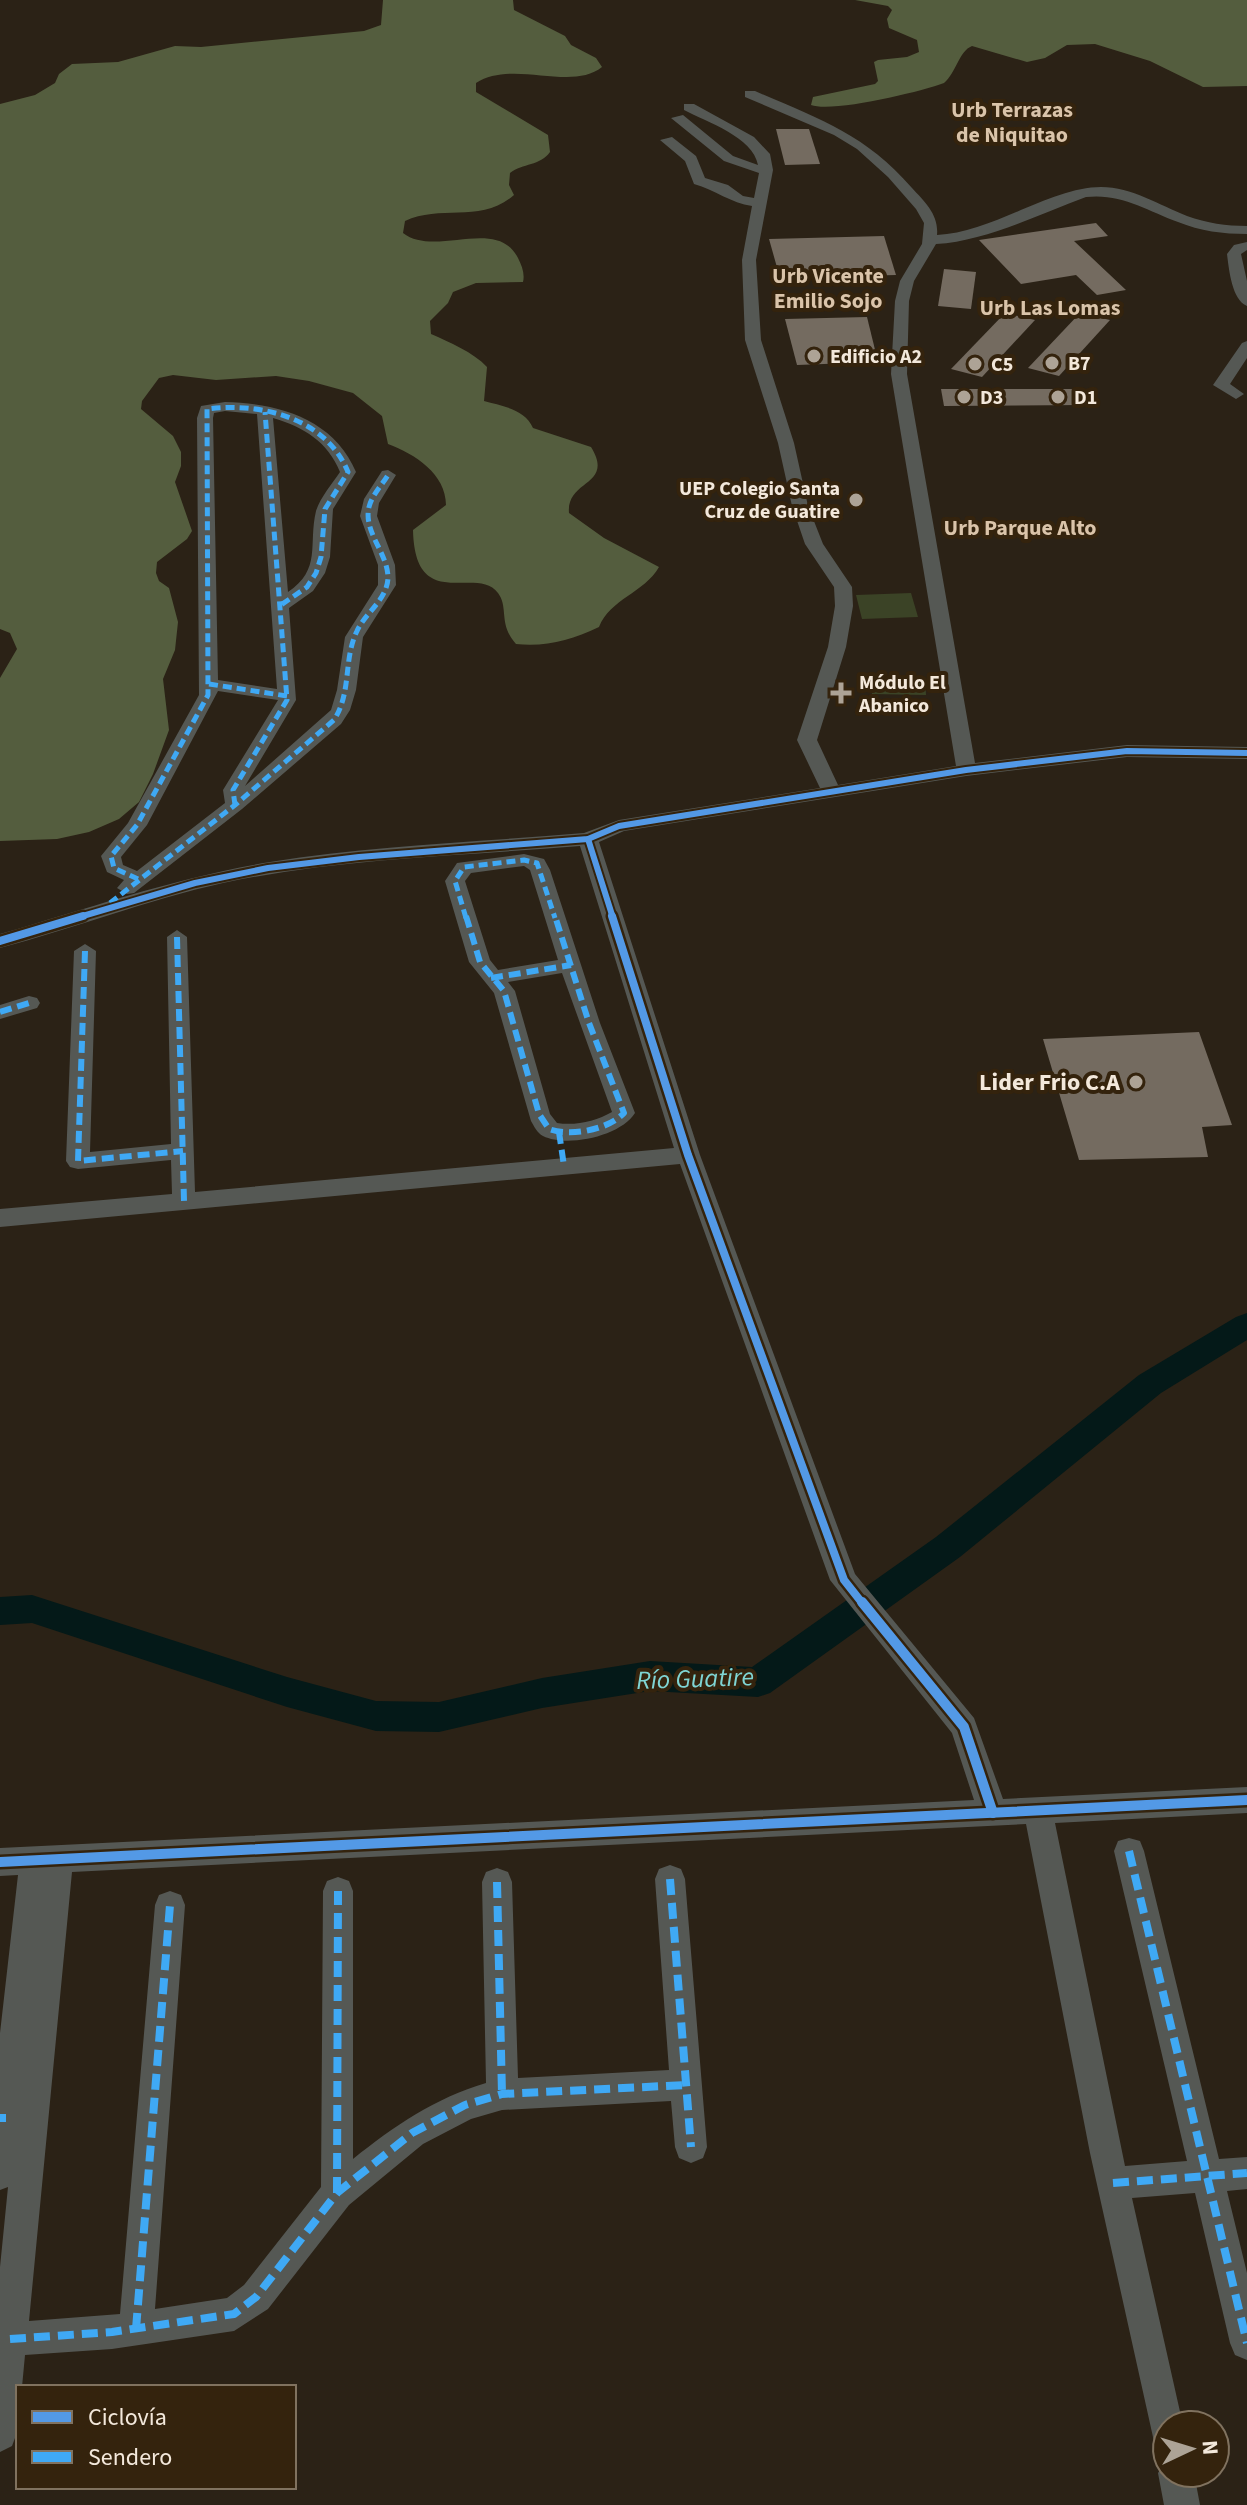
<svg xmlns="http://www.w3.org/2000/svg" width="1247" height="2505" font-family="'Source Sans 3',sans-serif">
<rect width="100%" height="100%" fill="#2b2216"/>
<g fill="#3b4326">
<path d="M911,593L918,617L862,619L856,595Z"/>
<path d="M870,676L925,677L926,695L872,694Z"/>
</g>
<g fill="#545d3e">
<path d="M383,0H513L514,10L565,36L571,45L596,58L602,67C571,92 513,59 476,83V92L548,135L550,152C540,166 523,163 510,173L509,185L514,195C481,224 441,204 405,221L403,233C435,258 497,216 518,258C522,266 525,274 523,282L476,283L453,292L448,303L430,321L431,334C449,342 473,352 487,367L484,401C502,406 525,409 533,428L591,447C615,486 566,479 569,513L604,538L659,567C644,593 610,599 599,627C571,640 547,647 516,644C498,624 509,608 498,593C477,564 415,615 413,530L446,505C446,474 415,454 388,444L382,416L353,393L309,381L276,376L216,380L173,375L159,378L142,401L141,409L173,436L181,452V466L175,482L192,531L187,539L157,562L156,573L159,581L169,588L178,622L175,650L163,679L169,730L153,774L139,802L119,819L89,832L57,839L0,841V678L17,649L10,633L0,629V104L35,95L55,83L59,74L72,64L118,62L175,46L201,47L364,31L381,25Z"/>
<path d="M855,0H1247V86L1203,87L1150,61L1095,44L1067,45L1045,58L1027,62L972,46C959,51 956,73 944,83C920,92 832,113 811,105L813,97L875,84L878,81L874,62L878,60L907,57L919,52L917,40L889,28L887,19L892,10L888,6Z"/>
</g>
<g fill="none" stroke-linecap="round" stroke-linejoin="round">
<path fill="#041918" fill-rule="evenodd" d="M1247,1313V1340L1161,1393L960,1557L770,1693L758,1697L650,1691L542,1708L439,1732L376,1731L287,1707L32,1623L0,1625V1597L32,1595L287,1677L376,1701L439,1702L542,1678L650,1661L752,1667L936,1537L1139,1375L1236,1317Z"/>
</g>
<g fill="#746b60">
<path d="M776,129H809L820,164L785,165Z"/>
<path d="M1096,223L1108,236L1074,241L1126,290L1097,295L1076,275L1021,284L979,240Z"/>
<path d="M884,236L896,275L780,278L769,239Z"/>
<path d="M944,269L976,272L971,309L938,306Z"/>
<path d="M1005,313L1035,320L982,377L951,369Z"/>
<path d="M1080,313L1110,320L1059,376L1028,368Z"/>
<path d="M867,317L878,362L797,365L785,319Z"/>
<path d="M941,389H1077L1082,405L944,406Z"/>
<path d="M1199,1032L1232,1125L1202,1127L1208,1157L1079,1160L1043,1039Z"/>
</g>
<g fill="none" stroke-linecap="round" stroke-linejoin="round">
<g fill="#555854" fill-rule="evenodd">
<path d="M745,91H755C819,119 864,133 912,188C925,202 939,215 937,235C991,233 1051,187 1101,187C1132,187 1159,205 1187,216C1207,223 1226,226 1247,226V234C1223,234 1200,231 1178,222C1146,210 1121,193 1086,197C1039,214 987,241 936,244L914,281L909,301L907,374L975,763L1127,745L1247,747V759L1127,757L966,776L624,831L599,842L700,1155L855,1574L974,1718L1003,1799L1247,1787V1813L1055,1823L1125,2166L1187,2161L1114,1851L1118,1841L1129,1838L1140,1841L1144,1851L1219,2159L1247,2157V2189L1227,2191L1247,2273V2360L1235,2355L1230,2343L1195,2193L1132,2198L1183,2425H1167V2452L1155,2446L1090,2153L1026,1824L72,1872L29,2321L120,2314L155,1905L159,1895L170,1891L181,1895L185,1905L155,2309L227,2298L244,2285L321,2187L323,1891L327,1881L338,1877L349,1881L353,1891V2159C394,2126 435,2098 486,2083L482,1882L486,1872L497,1868L508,1872L512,1882L518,2078L669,2070L655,1879L659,1869L670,1865L681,1869L685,1879L707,2147L703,2158L691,2163L679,2158L675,2147L671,2101L502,2110L471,2119L423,2144L349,2205L268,2309L234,2331L112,2349L25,2355L22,2387H18V2430L12,2446L0,2452V2267L8,2187L0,2190V2033L18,1875L0,1876V1848L974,1800L952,1733L830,1580L680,1164L0,1227V1209L172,1194L171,1160L78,1169L70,1167L66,1161L74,951L85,944L96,951L90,1152L171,1144L167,937L177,930L187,937L195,1192L674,1148L580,846C461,856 340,858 223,883C147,900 75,928 0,948V934C89,908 178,877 270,862C374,845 480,842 584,833L619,820L820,788L797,740L828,647L835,606L834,587L805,544L792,506L778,443L745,340L742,260L752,206C731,203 715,190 694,184L685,161L660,140L672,137L696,156L705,178L728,185L743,196L754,198L759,173L724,161L671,118L683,115L733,156L758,165C753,137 707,122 684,110V104H694L754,137L770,154L773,170L756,260L761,340L794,443L808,506L823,544L852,587L853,606L846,647L817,740L838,785L956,766L891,374L895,301L900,281L922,244L924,223L916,209L888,177L857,149L834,135L745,97Z"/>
<path d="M1247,242V250L1241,254L1247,281V306C1232,300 1229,270 1227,254L1234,245Z"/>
<path d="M1247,341V358L1230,384L1244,394L1236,399L1213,385L1242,343Z"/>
<path d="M225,402C278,403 334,419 356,472L333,509L330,557L325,573L313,591L289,608L296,700L245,786L331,710L337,690L345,637L378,585V565L360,516L364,499L382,471L388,470L396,475L379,503L377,516L395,565L396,585L363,637L356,690L350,710L341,724L242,809L134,893L127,894L117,888L124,880L107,872L101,856L128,823L199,695L197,418L201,406ZM225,411L257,414L277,689L218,680L213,418L214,413ZM273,418C304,427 328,442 340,472C332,484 320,498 316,511C308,545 322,569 288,592ZM218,691L278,700L223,790L225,803L137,871L123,865L121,857L147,825Z"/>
<path d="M524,854L544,859L550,870L600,1023L635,1113C621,1136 567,1148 543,1136C537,1133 534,1126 531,1121L494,993L469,962L445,881L457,863ZM524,866L530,870L558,960L498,970L490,960L465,881L471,873ZM562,973L612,1112C596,1121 576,1126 557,1123L550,1114L515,991L508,982Z"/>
<path d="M29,996L37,998L40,1003L37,1008L0,1019V1005Z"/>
<path d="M1167,2459V2473H1194L1200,2505H1164L1158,2473Z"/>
</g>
<g stroke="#3fa9f5" stroke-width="5" stroke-dasharray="9 5" stroke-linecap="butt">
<path d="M209,684L287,696"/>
<path d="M235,805L233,790L287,700L265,412"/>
<path d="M138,879L114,868L111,856L137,825L208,695L207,409C261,402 326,418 348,472L325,509L321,557L316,573L307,587L281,605"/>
<path d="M110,903L235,805L334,720C352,692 343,660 357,631C365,613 387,600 388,578C388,553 363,532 369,507C372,495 382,485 388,475"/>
<path d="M466,918L455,881L464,867L524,860L537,863L555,918"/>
</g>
<g stroke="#3fa9f5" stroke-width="6" stroke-dasharray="12 6" stroke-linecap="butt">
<path d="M466,916L480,962L504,991L539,1114L549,1129C570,1137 608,1130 624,1113L589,1023L555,916"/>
<path d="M177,937L184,1201"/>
<path d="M85,951L78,1161L183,1151"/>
<path d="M491,978L571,965"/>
<path d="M0,1012L29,1003"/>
<path d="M559,1132L564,1166"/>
</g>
<g stroke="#3fa9f5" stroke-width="8" stroke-dasharray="16 8" stroke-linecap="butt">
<path d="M1129,1851L1247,2343"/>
<path d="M670,1879L691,2147"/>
<path d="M497,1882L502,2094"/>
<path d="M0,2118H6"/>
<path d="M1113,2183L1247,2173"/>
<path d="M337,2193L338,1891"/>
<path d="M136,2329L170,1905"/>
<path d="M10,2339L112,2332L234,2314L256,2297L337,2193L412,2133L465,2105L502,2094L686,2085"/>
</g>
<defs>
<g id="cycleway-far2">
<path d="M588,839L613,918"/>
<path d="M76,918L195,883L268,868L359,857L588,839L619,826L966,770L1127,751L1247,753"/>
</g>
<g id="cycleway-far1">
<path d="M612,916L688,1155L844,1580L863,1604"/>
<path d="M0,941L83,916"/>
</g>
<g id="cycleway">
<path d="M862,1602L964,1727L993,1813"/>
<path d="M0,1862L1247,1800"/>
</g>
</defs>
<use href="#cycleway-far2" stroke="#34230d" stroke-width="10"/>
<use href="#cycleway-far1" stroke="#34230d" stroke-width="13"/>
<use href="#cycleway" stroke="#34230d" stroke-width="15"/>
<use href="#cycleway-far2" stroke="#5399e6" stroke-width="6"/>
<use href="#cycleway-far1" stroke="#5399e6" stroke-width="8"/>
<use href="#cycleway" stroke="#5399e6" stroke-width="10"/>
</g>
<g fill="#ada396" stroke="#34230d" stroke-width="3">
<circle cx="814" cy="356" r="8"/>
<circle cx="1052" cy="363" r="8"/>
<circle cx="975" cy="364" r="8"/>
<circle cx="964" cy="397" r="8"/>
<circle cx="1058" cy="397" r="8"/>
<circle cx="856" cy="500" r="8"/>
<path d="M837 681h8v8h8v8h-8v8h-8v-8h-8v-8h8z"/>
<circle cx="1136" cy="1082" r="8"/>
</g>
<g text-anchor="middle" stroke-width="8" stroke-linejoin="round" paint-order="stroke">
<g font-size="20" font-weight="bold" fill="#f3e8db" stroke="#34230d" text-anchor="start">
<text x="830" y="363">Edificio A2</text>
<text x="1068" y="370">B7</text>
<text x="991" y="371">C5</text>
<text x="980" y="404">D3</text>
<text x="1074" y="404">D1</text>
<text x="840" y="495" text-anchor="end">UEP Colegio Santa<tspan x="840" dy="23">Cruz de Guatire</tspan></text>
<text x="859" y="689">Módulo El<tspan x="859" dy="23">Abanico</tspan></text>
</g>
<g font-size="22" font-weight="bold" fill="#dac4aa" stroke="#34230d">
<text x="1012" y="117">Urb Terrazas<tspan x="1012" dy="25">de Niquitao</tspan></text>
<text x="828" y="283">Urb Vicente<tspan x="828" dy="25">Emilio Sojo</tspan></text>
<text x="1050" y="315">Urb Las Lomas</text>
<text x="1020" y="535">Urb Parque Alto</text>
</g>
<g font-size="24" font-weight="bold" fill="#f3e8db" stroke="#34230d" text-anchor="end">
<text x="1120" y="1090">Lider Frio C.A</text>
</g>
<g font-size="26" font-style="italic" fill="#7fd5d4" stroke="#34230d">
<text transform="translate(695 1678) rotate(-2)" y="9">Río Guatire</text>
</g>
</g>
<rect x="16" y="2385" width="280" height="104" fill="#34230d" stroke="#80725f" stroke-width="2"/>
<rect x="32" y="2411" width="40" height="12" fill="#5399e6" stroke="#80725f" stroke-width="2"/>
<text x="88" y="2425" font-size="24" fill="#f3e8db">Ciclovía</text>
<rect x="32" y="2451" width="40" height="12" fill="#3fa9f5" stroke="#80725f" stroke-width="2"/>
<text x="88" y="2465" font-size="24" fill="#f3e8db">Sendero</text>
<g transform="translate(1191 2449) rotate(86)"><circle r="38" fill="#34230d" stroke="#80725f" stroke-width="2"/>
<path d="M0-6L14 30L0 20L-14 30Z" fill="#ada396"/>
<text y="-12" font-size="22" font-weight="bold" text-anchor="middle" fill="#f3e8db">N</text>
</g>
</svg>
